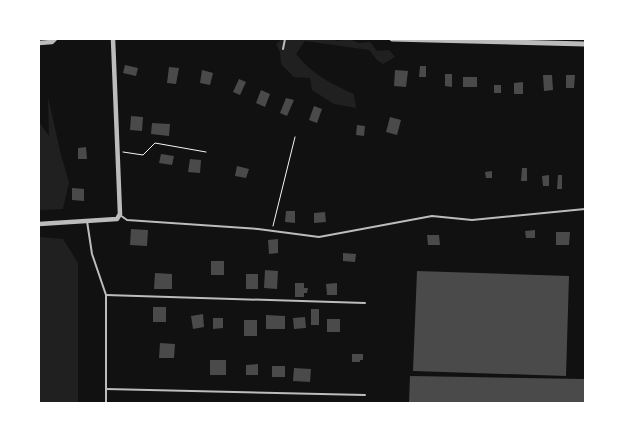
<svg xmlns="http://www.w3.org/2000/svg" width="624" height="442" font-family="'DejaVu Sans',sans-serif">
<rect width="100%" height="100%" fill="#111"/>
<g fill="#202020">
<path d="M282,39H333L337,41L350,39L358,43L370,42L377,51L389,50L395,57L383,64L377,60L369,50L305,41L296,54C312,74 331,84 354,94L356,108L334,104L312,90L310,78L294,77L281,64L280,52L276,44Z"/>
<path d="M48,97L61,155L69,182L63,209L39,210V122L49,136Z"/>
<path d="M39,237L63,239L78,263V403H39Z"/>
</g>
<g fill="#4a4a4a">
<path d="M125,65L138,68L136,76L123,73Z"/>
<path d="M420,66H426V77H419Z"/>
<path d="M169,67L179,68L176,84L167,83Z"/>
<path d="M202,70L213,73L210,85L200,83Z"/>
<path d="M395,70L408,71L406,87L394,86Z"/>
<path d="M445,74H452V87L445,86Z"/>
<path d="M543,75H552L553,90L544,91Z"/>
<path d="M566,75H575L574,88H566Z"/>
<rect x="463" y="77" width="14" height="10"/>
<path d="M239,79L246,82L240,95L233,92Z"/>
<path d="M523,82V94H514V83Z"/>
<rect x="494" y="85" width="7" height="8"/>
<path d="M261,90L270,94L265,107L256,103Z"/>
<path d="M286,98L294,100L287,116L280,113Z"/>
<path d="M314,106L322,109L317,123L309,120Z"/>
<path d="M131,116L143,117L142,131L130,130Z"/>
<path d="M390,117L401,120L397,135L386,132Z"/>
<path d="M152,123L170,124L169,136L151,134Z"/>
<path d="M357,125L365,126L364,136L356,135Z"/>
<path d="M86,147L87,159H78V148Z"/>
<path d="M161,154L174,156L172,165L159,163Z"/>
<path d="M190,159L201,160L200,173L188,172Z"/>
<path d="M237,166L249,169L246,178L235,176Z"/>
<path d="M522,168H527V181H521Z"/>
<path d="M492,171V178H486L485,172Z"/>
<path d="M549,175V186H543L542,176Z"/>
<path d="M558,175H562V189H557Z"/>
<path d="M72,188L84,189V201L72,200Z"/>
<path d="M286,211H295V223L285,222Z"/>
<path d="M325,212L326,222L314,223V213Z"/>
<path d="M131,229L148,230L147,246L130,245Z"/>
<path d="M535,230V238H526L525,231Z"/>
<path d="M556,232H570L569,245H556Z"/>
<path d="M427,235H439L440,245H428Z"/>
<path d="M278,239V253L269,254L268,240Z"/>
<path d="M343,253L356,254L355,262L343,261Z"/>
<rect x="211" y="261" width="13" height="14"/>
<path d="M265,270L278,271L277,289L264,288Z"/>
<path d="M417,271L569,276L566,376L413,371Z"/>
<path d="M155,273L172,274V289H154Z"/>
<rect x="246" y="274" width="12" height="15"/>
<path d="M295,283H304V288H308L307,293H304V297H295Z"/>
<path d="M337,283V295H327L326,284Z"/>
<rect x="153" y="307" width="13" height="15"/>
<rect x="311" y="309" width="8" height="16"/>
<path d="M203,314L204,327L193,329L191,316Z"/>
<path d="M266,315L285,316V329H266Z"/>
<path d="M305,317L306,328L294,329L293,318Z"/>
<path d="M213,318H223V328L213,329Z"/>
<rect x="327" y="319" width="13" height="13"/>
<rect x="244" y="320" width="13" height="16"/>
<path d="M160,343L175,344L174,358H159Z"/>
<path d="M352,354H363V360H360V362H352Z"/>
<rect x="210" y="360" width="16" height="15"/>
<path d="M258,364V375H246V365Z"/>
<rect x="272" y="366" width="13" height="11"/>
<path d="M294,368L311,369L310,382L293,381Z"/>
<path d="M410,376L585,379V403H409Z"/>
</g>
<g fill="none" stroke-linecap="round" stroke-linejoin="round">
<g stroke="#f5f5f5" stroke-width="1">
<path d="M123,152L143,155L155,143L206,152"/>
<path d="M273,226L295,137"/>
</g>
<g stroke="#bcbcbc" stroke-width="2">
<path d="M283,49L285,39"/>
<path d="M120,215L127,220L258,229L319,237L432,216L472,220L585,209"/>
<path d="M87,221L92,254L106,295V403"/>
<path d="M106,295L365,303"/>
<path d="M106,389L365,395"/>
</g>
<g stroke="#bcbcbc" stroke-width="4.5">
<path d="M39,43L52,42L55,39"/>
<path d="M39,224L117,219L120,214L113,39"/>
</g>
<path stroke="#bcbcbc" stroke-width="5" d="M392,39L585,44"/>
</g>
<rect width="624" height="442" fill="none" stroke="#ffffff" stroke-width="80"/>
</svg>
